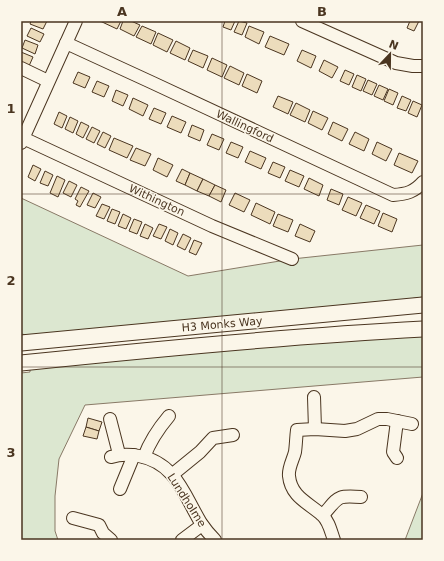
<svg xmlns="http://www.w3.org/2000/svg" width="444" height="561" font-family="'DejaVu Sans',sans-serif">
<rect width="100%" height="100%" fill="#fbf6e9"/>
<g fill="#dce7d0" stroke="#887966">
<path d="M21,198L188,276L292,259L423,245V297L258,321L58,340L21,334Z"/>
<path d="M423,329V377L85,405L59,459L55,496V531L58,540H21V373L30,372V368Z"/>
<path d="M423,493V540H405Z"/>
</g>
<g fill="#ecdcbc" stroke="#4a3520">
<path d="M31,21H47L43,29L30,24Z"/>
<path d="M100,21H121L117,29Z"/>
<path d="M123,21H131L140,25L134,36L120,29Z"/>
<path d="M225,21H235L231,30L223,27Z"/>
<path d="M239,21L247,23L242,35L234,32Z"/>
<path d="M410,21H419L414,31L407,28Z"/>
<path d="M142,26L156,32L151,44L136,37Z"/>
<path d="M249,26L264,32L259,44L245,37Z"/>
<path d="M31,28L44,34L40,42L27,36Z"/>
<path d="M158,33L173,40L167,52L153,45Z"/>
<path d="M270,36L289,44L284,55L265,47Z"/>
<path d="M25,40L38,45L35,54L22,48Z"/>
<path d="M176,41L190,48L185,60L170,53Z"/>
<path d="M193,50L208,56L203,68L188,61Z"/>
<path d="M302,50L316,56L311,68L297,61Z"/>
<path d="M21,52L33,57L29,66L21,62Z"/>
<path d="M212,58L227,65L222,77L207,70Z"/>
<path d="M324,60L338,67L332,78L319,71Z"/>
<path d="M230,66L244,73L239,85L224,78Z"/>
<path d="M345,70L354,74L349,85L340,81Z"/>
<path d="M78,72L90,77L85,88L73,83Z"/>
<path d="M247,74L262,81L257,93L242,86Z"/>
<path d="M357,75L366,79L361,91L352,87Z"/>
<path d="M368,80L377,84L372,95L363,91Z"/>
<path d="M97,81L109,86L104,97L92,92Z"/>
<path d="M379,85L388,89L383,100L374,96Z"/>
<path d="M389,89L398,93L393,105L384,101Z"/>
<path d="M116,90L128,95L123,106L112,101Z"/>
<path d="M278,96L293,102L288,114L273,107Z"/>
<path d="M402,96L411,100L406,111L397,108Z"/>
<path d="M133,98L148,105L143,116L129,109Z"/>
<path d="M413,101L422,105L417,117L408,113Z"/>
<path d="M296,103L310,110L305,122L290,115Z"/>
<path d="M154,108L166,113L161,124L149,119Z"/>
<path d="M313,111L328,118L322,130L308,123Z"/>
<path d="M59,112L67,116L62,128L54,124Z"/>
<path d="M172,116L186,122L181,133L167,127Z"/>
<path d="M70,117L78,121L73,133L65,129Z"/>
<path d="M81,122L89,126L83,138L76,134Z"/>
<path d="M333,122L348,129L342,141L328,134Z"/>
<path d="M192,125L204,130L200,141L188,136Z"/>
<path d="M92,127L100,131L94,143L86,139Z"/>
<path d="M103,132L111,136L105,148L97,144Z"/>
<path d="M355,132L369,139L364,151L349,144Z"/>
<path d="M212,134L224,139L219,150L207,145Z"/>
<path d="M114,138L133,146L127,158L109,150Z"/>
<path d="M231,142L243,147L238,158L226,153Z"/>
<path d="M377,142L392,149L386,161L372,154Z"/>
<path d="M136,148L151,154L145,166L130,160Z"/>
<path d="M250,151L266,158L261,169L245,162Z"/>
<path d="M399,153L418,161L412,173L394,165Z"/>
<path d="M158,158L173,165L167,177L153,170Z"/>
<path d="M273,162L285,167L280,178L268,173Z"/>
<path d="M33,165L41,169L35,181L28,177Z"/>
<path d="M182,169L190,173L185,185L176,181Z"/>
<path d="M290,170L304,176L299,187L285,181Z"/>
<path d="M45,171L53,175L48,186L40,183Z"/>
<path d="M190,173L203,179L197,191L185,185Z"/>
<path d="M57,176L65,180L58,197L50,193Z"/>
<path d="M309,178L323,185L319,196L304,189Z"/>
<path d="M203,179L215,185L209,196L197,191Z"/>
<path d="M69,181L77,185L71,197L63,193Z"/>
<path d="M215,185L226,190L221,202L209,196Z"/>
<path d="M81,187L89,191L80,207L76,205L78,201L75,199Z"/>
<path d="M331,189L343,194L339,205L327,200Z"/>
<path d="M93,193L101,197L95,208L87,205Z"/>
<path d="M235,193L250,200L244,212L229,205Z"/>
<path d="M348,197L362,203L356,216L342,210Z"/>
<path d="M256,203L275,212L270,224L251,215Z"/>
<path d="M102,204L110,207L104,219L96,216Z"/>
<path d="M366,205L380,211L374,224L360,218Z"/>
<path d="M112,209L120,212L115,224L107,221Z"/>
<path d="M383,213L397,219L392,232L378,226Z"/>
<path d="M123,214L131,218L126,229L118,226Z"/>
<path d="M278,214L293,220L288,232L273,226Z"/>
<path d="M134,219L142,222L137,234L129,231Z"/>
<path d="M145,224L153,228L148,239L140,236Z"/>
<path d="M159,224L167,227L161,239L153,236Z"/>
<path d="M300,224L315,231L310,242L295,236Z"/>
<path d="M170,229L178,233L173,245L165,241Z"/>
<path d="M183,234L191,238L185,250L177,246Z"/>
<path d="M194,240L202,243L196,255L189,252Z"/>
<path d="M88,418L102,422L99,431L86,427Z"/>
<path d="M86,427L99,431L97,439L83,436Z"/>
</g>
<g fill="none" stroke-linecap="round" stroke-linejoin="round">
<defs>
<g id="minor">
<path d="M302,21L396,63L413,66H423"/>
<path d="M66,43L153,83L393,195C407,194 414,192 423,182"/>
<path d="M21,68L48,81"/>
<path d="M23,138L212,226L292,259"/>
<path d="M21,143L76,21"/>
<path d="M314,397L315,429"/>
<path d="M110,419L119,454"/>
<path d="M111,457C120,454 129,454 139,456C176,463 184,495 201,523C205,529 210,535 215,540"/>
<path d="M144,457C150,441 158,429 169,416"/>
<path d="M397,458L393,452L397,421"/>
<path d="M173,474L200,452L213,438L233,435"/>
<path d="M120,489L134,455"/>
<path d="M323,515C339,497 336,495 361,497"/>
<path d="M73,518L99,525L103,533L111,540"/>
<path d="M182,540L202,525"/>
<path d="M334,540C331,532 329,521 322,515C309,503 291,497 289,476C288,468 293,460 295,452C296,445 296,438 297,430L315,429L345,431L357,429L378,419H387L412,424"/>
</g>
<g id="major">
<path d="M21,343L423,305"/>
<path d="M21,363C155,349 289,336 423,329"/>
</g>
</defs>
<use href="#minor" stroke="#4a3520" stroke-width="14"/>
<use href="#major" stroke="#4a3520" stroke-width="17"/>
<use href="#minor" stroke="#fbf6e9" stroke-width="12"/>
<use href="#major" stroke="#fbf6e9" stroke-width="15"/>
</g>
<path fill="none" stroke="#4a3520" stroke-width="1" stroke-opacity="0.55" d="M222,21V540M21,194H423M21,367H423"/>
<g text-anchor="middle" stroke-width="3" stroke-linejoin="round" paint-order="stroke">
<g font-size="11" fill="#4a3520" stroke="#fbf6e9">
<text transform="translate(245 126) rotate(25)" y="4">Wallingford</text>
<text transform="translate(157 200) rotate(25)" y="4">Withington</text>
<text transform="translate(222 324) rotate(-5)" y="4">H3 Monks Way</text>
<text transform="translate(187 500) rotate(57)" y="4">Lundholme</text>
</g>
</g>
<rect width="444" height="561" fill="none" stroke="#fbf6e9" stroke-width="44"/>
<g transform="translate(390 54) rotate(22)" stroke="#fbf6e9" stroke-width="3" paint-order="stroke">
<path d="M0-3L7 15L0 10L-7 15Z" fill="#4a3520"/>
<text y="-6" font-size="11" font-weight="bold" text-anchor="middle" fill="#4a3520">N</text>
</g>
<rect x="22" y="22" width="400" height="517" fill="none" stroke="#4a3520" stroke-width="1.5"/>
<g font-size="13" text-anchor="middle" font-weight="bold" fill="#4a3520">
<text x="122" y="16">A</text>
<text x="322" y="16">B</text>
<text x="11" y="113">1</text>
<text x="11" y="285">2</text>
<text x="11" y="457">3</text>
</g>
</svg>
